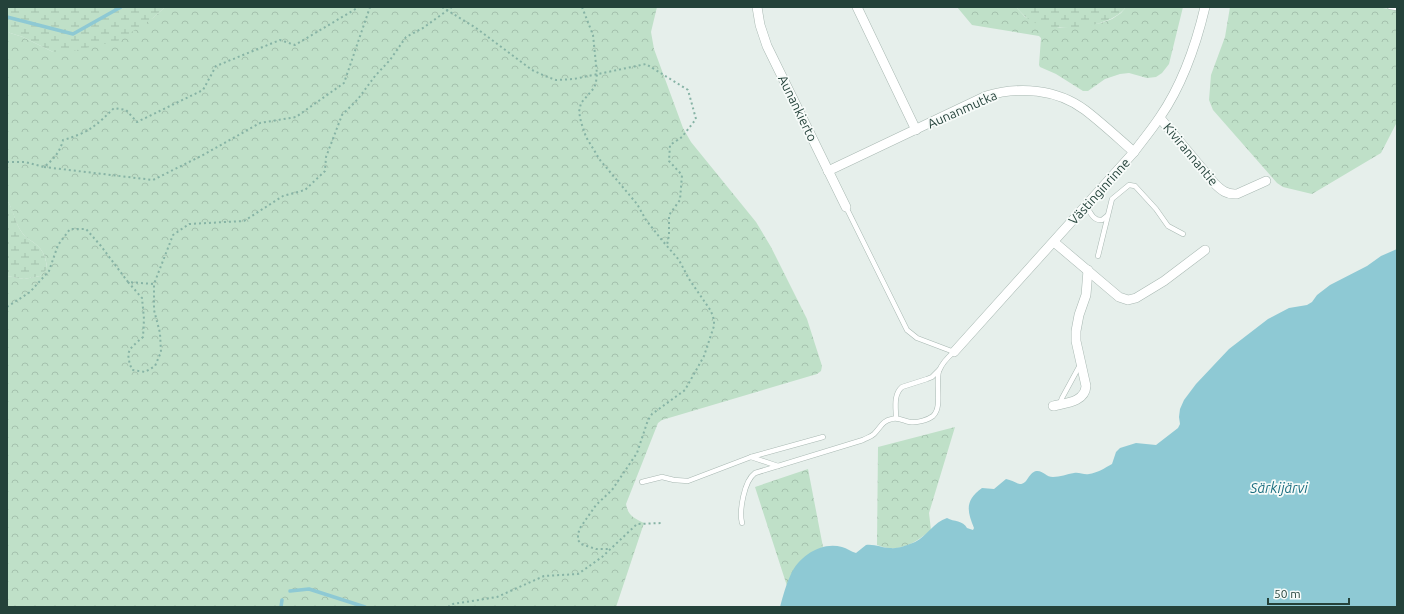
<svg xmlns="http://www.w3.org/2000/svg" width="1404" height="614" font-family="Ubuntu,sans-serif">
<defs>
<pattern id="forest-crowns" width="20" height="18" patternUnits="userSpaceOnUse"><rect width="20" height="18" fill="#bfe0c8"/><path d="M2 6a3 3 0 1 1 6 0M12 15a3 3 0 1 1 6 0" fill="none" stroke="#a4c1ad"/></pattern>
<pattern id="wetland-marsh" width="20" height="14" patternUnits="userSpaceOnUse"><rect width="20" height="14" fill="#bfe0c8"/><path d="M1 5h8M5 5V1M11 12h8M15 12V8" fill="none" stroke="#a4c1ad"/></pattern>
</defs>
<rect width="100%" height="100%" fill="#e6efeb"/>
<g fill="url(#forest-crowns)">
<path d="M165,7H657L651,32L654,49L683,128L691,142L756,222L771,247L807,319L822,366L821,371L817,374L662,420L658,423L626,504C628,516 634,518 644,523L616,607H7V276L24,279L40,276L47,268C46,257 43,249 33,242C30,240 25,237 23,234C15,224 14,211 7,200V32L23,37L53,52L153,18Z"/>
<path d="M957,7H1016L1025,17L1060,28L1101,23L1112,19L1121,13L1126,7H1183L1169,64L1162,73L1156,77L1147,78L1129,73L1120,74L1105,79L1088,91H1083L1056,74L1040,67L1039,65L1041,38L1039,36L972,25Z"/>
<path d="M1230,7H1375L1397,10V122L1381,153L1312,194L1283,187L1277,183L1213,110L1209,100L1211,75L1225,37Z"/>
<path d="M955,427L929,513L931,530C920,539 905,550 890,548C885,548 881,546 877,545L878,447Z"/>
<path d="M808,469L823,547C805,554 793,568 787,586L755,487Z"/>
</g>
<g fill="url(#wetland-marsh)">
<path d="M7,7H165L153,18L118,41L68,52H53L23,37L7,32Z"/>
<path d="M1016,7H1126C1110,28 1064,31 1041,25C1030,22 1023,15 1016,7Z"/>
<path d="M7,200C14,210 15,224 23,234C25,237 30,240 33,242C43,249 46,257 47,269L40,276L24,279L7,276Z"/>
</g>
<path fill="#8ec9d4" d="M1397,249V607H780C783,596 786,584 791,574C799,556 822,541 842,547C847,548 851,552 856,553L866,545C875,544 882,548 890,548C898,549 908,545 915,542C927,536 934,522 947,518C954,522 963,520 967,528L973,530L974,528C966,509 966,500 982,488L994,489L1006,479C1012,480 1015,483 1020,484C1028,484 1028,473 1036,471C1043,470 1046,477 1053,477C1060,477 1067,474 1074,473C1079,472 1084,475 1089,474C1097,473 1105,468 1112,464L1116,452L1120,448L1136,443L1156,445L1178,428L1180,424L1179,417L1180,409L1184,400L1196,384L1229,349L1268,319L1289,308L1307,305L1312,302L1317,295L1330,285L1367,266L1381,256Z"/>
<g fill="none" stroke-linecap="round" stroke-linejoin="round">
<g stroke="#8ec9d4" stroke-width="3.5">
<path d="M7,17L73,34L121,7"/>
<path d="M290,591L309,589L365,607"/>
<path d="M281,607L282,600"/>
</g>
<defs>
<g id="service">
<path d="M1390,7L1397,8"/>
<path d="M1086,205C1090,212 1093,221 1102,220L1107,216"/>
<path d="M1098,256L1111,203L1112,199L1129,185L1135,186L1156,209L1168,226L1183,234"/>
<path d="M1060,404L1062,398L1080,365"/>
<path d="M896,418C896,408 893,395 902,387L927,379L932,377L939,370"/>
<path d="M751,457L778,466"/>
<path d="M642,482L662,477L674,480L688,481L751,457L823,437"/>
<path d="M742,523C739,511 744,481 755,473L863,440C866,438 871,437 874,434C880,428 883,420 892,419C898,417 904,421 910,422C917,423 928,420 933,416C943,407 935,383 939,371C942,363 948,357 954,352L917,338L907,330L846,207"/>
</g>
<g id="minor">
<path d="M757,7L760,25L767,46L846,207"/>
<path d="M857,7L916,130"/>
<path d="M1160,118L1214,183C1221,190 1227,195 1237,194L1266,181"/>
<path d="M828,171L986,96C1019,86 1057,89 1085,110C1102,123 1118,138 1134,152"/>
<path d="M1054,242L1119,297L1128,300L1136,298L1164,281L1205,250"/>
<path d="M954,352L1134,152C1143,140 1152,129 1160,117C1182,85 1196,45 1205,7"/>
<path d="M1053,406C1066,403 1085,402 1086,386L1076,341V331L1079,315L1086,295L1088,270"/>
</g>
</defs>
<use href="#service" stroke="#a8b8b2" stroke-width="5.5"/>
<use href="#minor" stroke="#a8b8b2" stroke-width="10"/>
<g stroke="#86b3a5" stroke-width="2" stroke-dasharray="2 3" stroke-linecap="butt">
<path d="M442,7L476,28L532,70L545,76L556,80L574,79L646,64L688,90L696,119L682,137L670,145L669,161L682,175L680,200L669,215V235L667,245"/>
<path d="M582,7L593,35L597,74L596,82L594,88L581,103L579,112L581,122L586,137L600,160L637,204L646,220L661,239L679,260L689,279L711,311L714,320V326L704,356L685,390L652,414L648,420L637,453L612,490L596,505L580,528L578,534V540L581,544L596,549H609"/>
<path d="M7,162H25L44,167C54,159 60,152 63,140C88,133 96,126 114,108L126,110L137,122L203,90L216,66L280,40L295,45L359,7"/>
<path d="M44,167L153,180L203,155L260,123L296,117L344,83L370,7"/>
<path d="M128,282L142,298L144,319L143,337C128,350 125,351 132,370L145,372L155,366L161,352L160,333L154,310V284"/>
<path d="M7,307L30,292L49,271L58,245L70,229H86L101,246L128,282L154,284L173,235L189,224L244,221L283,196L305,190L325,171L326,157L342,115L358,99L375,76L390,60L406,37L423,28L452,7"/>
<path d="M448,607L453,604L497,597L544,576L578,574L602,557L637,524L663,523"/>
</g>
<use href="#service" stroke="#fff" stroke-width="4.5"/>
<use href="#minor" stroke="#fff" stroke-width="9"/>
</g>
<g text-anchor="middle" stroke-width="3.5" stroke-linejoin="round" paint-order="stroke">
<g font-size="13" fill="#24423a" stroke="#f7fbf9">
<text transform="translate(798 108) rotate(64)" y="5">Aunankierto</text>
<text transform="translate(962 109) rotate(-24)" y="5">Aunanmutka</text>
<text transform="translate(1191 154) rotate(50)" y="5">Kivirannantie</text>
<text transform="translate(1099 191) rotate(-48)" y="5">Västinginrinne</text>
</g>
<g font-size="14" font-style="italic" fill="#1c6f80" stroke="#f7fbf9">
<text x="1279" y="493">Särkijärvi</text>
</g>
</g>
<rect width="1404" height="614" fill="none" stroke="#24423a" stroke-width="16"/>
<path d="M1268 598v6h81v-6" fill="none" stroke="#24423a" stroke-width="2"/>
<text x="1274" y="598" font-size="12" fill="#24423a" stroke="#f7fbf9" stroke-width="3" paint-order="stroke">50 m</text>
</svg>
